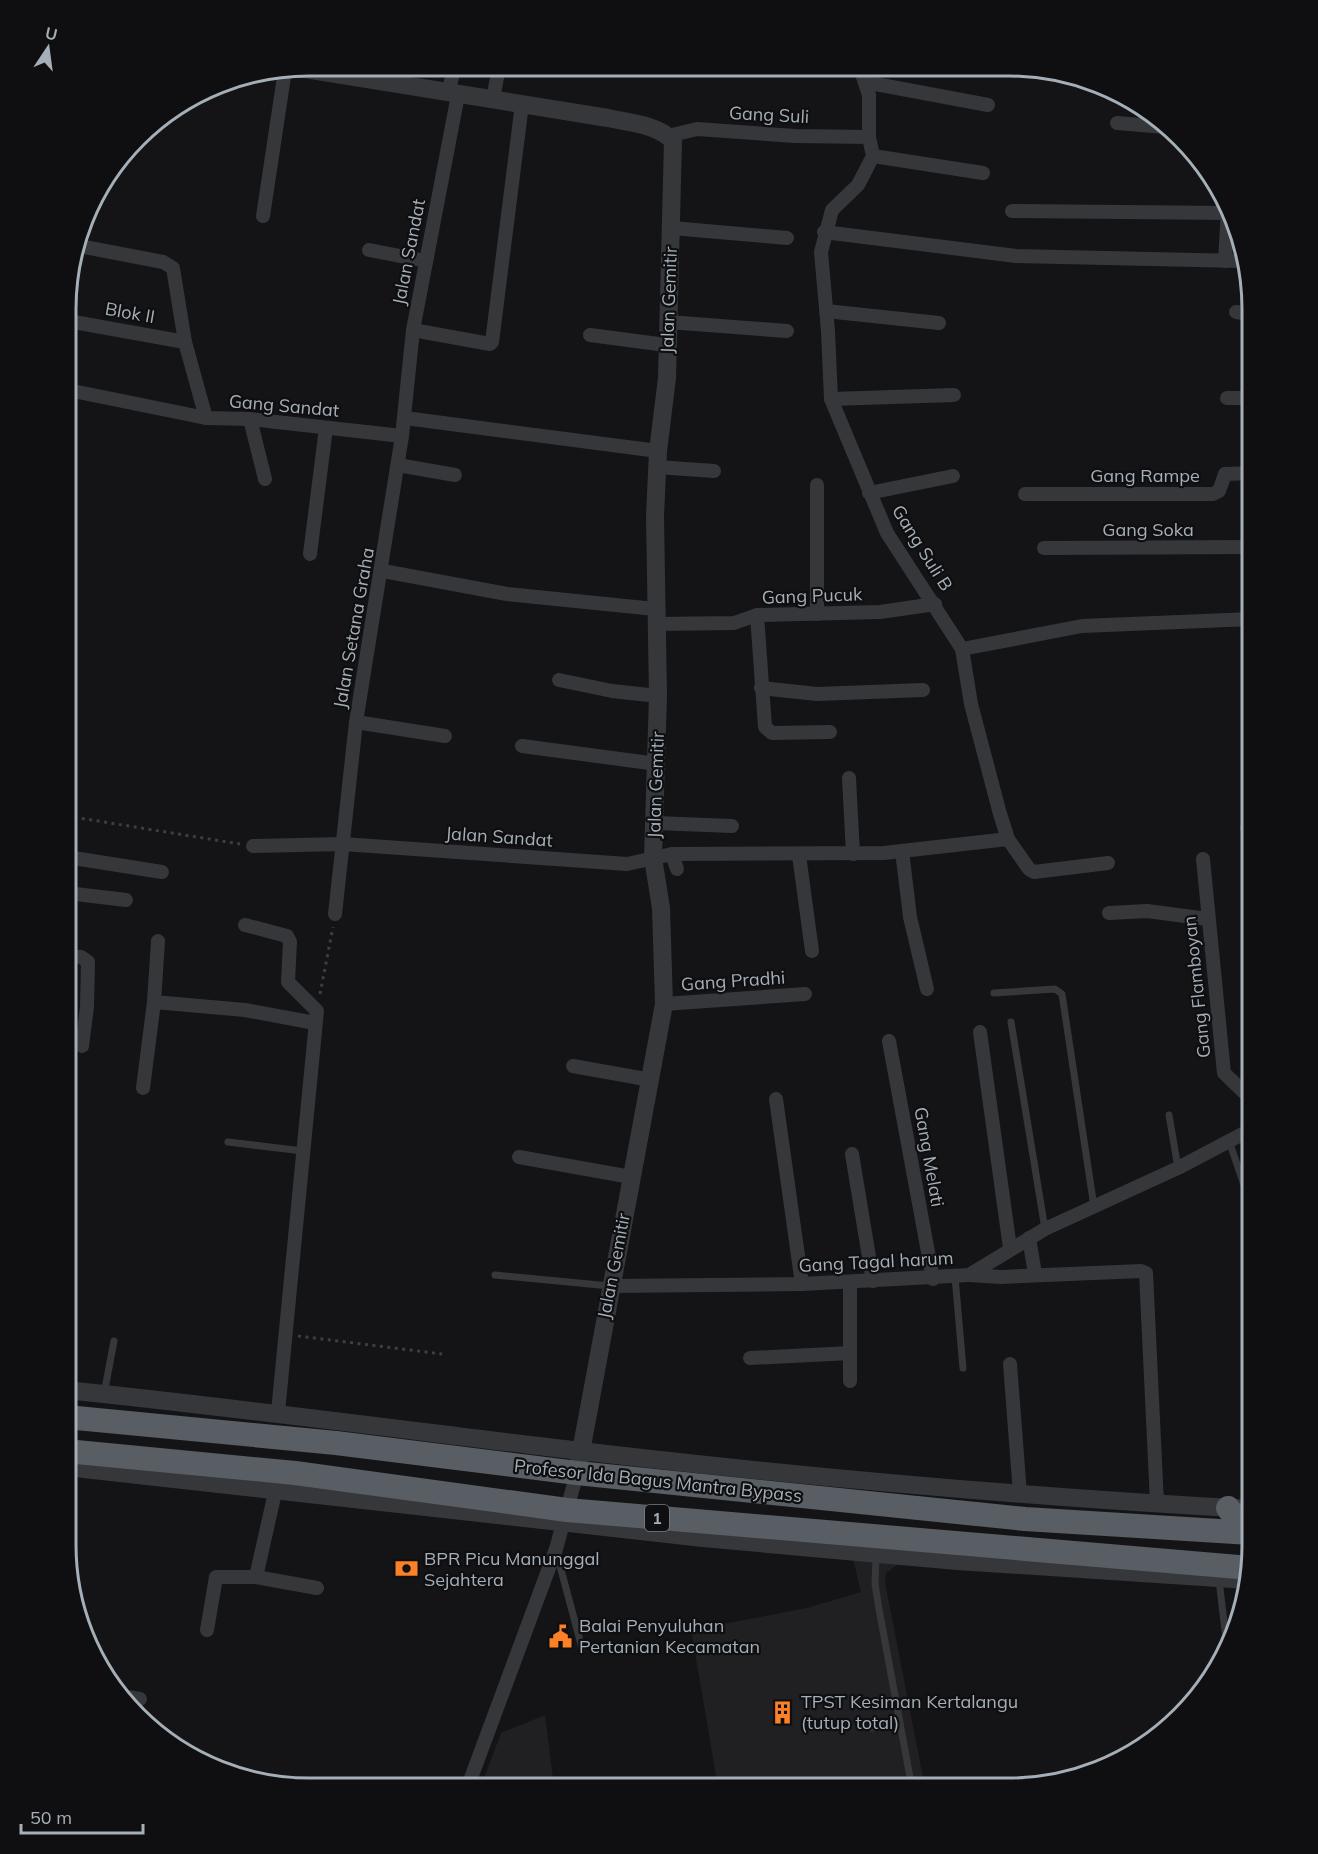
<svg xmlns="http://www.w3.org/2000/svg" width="1318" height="1854" font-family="Mulish,sans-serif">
<rect width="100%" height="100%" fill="#141416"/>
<g fill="#202023">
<path d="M853,1559L900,1563L886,1573L885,1582L925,1788L718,1787L691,1630L807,1608L861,1592Z"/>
<path d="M545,1715L554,1787H481L501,1733Z"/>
</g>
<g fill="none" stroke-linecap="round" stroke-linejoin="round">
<g stroke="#3b3e42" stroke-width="3" stroke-dasharray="3 4.5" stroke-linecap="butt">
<path d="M67,816L240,844"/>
<path d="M320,994L333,927"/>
<path d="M298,1336L442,1354"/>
</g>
<g stroke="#35373b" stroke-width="7">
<path d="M994,993L1055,989L1062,994L1094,1207"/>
<path d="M1011,1022L1045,1229"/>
<path d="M1169,1115L1178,1168"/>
<path d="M1229,1141L1252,1208"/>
<path d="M228,1142L303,1151"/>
<path d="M495,1275L610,1286"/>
<path d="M955,1277L963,1368"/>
<path d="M104,1394L114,1341"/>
<path d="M66,1483L68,1470"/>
<path d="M556,1551L582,1648"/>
<path d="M876,1556L875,1584L879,1609L912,1788"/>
<path d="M1219,1580L1227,1647"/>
<path d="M871,1728L900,1724"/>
</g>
<g stroke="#35373b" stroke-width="14">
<path d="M860,68L869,95V137L873,156L858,185L832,210L821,252L828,331L831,399L887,533L962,649L971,704L1000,814L1008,839L1029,869L1034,872L1108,863"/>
<path d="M865,82L988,105"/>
<path d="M448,93L455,66"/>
<path d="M493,99L499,67"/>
<path d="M1117,123L1165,127"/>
<path d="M668,136L697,129L795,136L869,137"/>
<path d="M873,156L983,173"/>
<path d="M1012,211L1228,213"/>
<path d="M263,216L285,70"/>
<path d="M672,228L787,238"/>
<path d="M824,232L1016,256L1241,261"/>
<path d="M79,246L163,262L173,268L185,342L206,418L250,419L402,436"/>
<path d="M369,250L426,261"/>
<path d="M1225,261L1228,208"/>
<path d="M826,311L939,323"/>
<path d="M1236,312L1252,314"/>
<path d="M68,321L185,342"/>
<path d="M668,322L787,331"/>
<path d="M413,330L490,344L492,342L522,104"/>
<path d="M590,335L666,345"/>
<path d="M68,390L206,418"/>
<path d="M1227,398H1252"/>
<path d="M831,399L954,395"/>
<path d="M405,418L658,451"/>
<path d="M250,419L265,479"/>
<path d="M398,465L455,475"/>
<path d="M657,467L714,471"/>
<path d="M817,485V614"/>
<path d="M869,493L953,476"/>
<path d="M1025,494H1213L1219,491L1225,474L1252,473"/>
<path d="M1044,548L1252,547"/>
<path d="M310,554L326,428"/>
<path d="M383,571L507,594L655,609"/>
<path d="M757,615L765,727L772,733L830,732"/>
<path d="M656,624L734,623L757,615L880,612L935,604"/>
<path d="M962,649L1082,626L1252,619"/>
<path d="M559,680L612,691L658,696"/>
<path d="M761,688L817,694L923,690"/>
<path d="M356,722L445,736"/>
<path d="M522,746L657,764"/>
<path d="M849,778L853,854"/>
<path d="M655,823L732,826"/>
<path d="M1247,828H1252"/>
<path d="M253,846L343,844L627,864L672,854L884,853L1008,839"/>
<path d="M902,851L910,917L927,989"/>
<path d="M672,854L677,869"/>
<path d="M799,855L812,951"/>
<path d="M67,857L162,872"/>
<path d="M1203,859L1224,1073L1252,1100"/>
<path d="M67,893L126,900"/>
<path d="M1109,913L1147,911L1208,919"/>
<path d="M335,914L356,722L402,436L413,330L458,95"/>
<path d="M245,925L287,936L290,942L288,982L317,1011L278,1412"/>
<path d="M67,956L81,957L88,962L87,1007L82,1046"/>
<path d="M154,1002L245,1010L315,1023"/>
<path d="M664,1004L805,994"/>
<path d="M980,1032L1010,1248"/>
<path d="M889,1041L933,1279"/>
<path d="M573,1066L651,1080"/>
<path d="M143,1088L154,1002L158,941"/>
<path d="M776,1099L802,1284"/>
<path d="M852,1154L873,1281"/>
<path d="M519,1157L631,1177"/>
<path d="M1029,1238L1035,1274"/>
<path d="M969,1275L1001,1277L1141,1271L1146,1273L1157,1503"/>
<path d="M610,1286L802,1284L969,1275L1045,1229L1178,1168L1252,1129"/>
<path d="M750,1358L850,1353"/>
<path d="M1010,1364L1020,1494"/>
<path d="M850,1381V1282"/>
<path d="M256,1577L317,1588"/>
<path d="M207,1630L216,1577H256L276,1488"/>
<path d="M128,1697L140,1699"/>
<path d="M468,1786L556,1549L577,1473"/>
</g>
<g stroke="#35373b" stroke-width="18">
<path d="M299,68L608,118C630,123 657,124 673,141L667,378L658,451L655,516L658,696L653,858L661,908L664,1004L577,1473"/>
<path d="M66,1390C221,1406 375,1426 530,1445C770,1474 1011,1496 1251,1509"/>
<path d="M66,1467L703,1538L957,1561L1248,1580"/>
</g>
<g stroke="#585e63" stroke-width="24">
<path d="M66,1417L336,1443L577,1473L1025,1519L1251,1533"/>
<path d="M66,1451L295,1473L567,1510L1250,1568"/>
<path d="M1228,1508L1246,1532"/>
</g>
</g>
<defs>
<symbol id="bank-bare" viewBox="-9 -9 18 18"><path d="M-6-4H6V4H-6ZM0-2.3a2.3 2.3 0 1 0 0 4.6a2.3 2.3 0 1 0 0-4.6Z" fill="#fb8026" stroke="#0f0f11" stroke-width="2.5" paint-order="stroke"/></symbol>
<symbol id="civic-bare" viewBox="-9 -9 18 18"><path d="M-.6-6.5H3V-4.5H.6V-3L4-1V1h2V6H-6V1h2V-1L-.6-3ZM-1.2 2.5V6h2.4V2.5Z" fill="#fb8026" stroke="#0f0f11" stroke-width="2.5" paint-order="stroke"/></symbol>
<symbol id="building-bare" viewBox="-9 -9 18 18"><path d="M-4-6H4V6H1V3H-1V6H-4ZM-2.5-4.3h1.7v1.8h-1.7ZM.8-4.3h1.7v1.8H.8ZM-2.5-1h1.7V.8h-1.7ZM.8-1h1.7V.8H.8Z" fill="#fb8026" stroke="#0f0f11" stroke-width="2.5" paint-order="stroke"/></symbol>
</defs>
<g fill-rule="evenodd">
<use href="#bank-bare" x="390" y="1552" width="33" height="33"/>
<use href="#civic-bare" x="544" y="1620" width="33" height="33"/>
<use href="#building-bare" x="766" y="1696" width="33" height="33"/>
</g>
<g text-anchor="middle" stroke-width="4.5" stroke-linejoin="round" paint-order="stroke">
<rect fill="#0f0f11" stroke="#787f85" stroke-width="1.5" x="645" y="1505" width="24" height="26" rx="4.5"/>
<g font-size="16" font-weight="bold" fill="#a5afb7">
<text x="657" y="1524">1</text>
</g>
<g font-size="18" fill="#a5afb7" stroke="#0f0f11">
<text transform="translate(769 115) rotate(3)" y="6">Gang Suli</text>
<text transform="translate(409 252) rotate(-79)" y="6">Jalan Sandat</text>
<text transform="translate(669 300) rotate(-88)" y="6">Jalan Gemitir</text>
<text transform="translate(130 313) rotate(10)" y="6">Blok II</text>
<text transform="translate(284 406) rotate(5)" y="6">Gang Sandat</text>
<text x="1145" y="482">Gang Rampe</text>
<text x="1148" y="536">Gang Soka</text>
<text transform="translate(922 548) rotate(58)" y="6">Gang Suli B</text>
<text transform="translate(812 596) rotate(-2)" y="6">Gang Pucuk</text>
<text transform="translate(354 628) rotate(-80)" y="6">Jalan Setana Graha</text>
<text transform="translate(656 785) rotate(-88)" y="6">Jalan Gemitir</text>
<text transform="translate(499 837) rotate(4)" y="6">Jalan Sandat</text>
<text transform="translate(733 981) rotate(-4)" y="6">Gang Pradhi</text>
<text transform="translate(1197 987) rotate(-96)" y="6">Gang Flamboyan</text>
<text transform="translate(929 1157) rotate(80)" y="6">Gang Melati</text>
<text transform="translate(876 1262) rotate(-3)" y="6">Gang Tagal harum</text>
<text transform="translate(614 1266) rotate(-79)" y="6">Jalan Gemitir</text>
<text transform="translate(658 1481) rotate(6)" y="6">Profesor Ida Bagus Mantra Bypass</text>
</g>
<g font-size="18" fill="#a5afb7" stroke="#0f0f11" text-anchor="start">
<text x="424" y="1565">BPR Picu Manunggal<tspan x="424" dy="21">Sejahtera</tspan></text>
<text x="579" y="1632">Balai Penyuluhan<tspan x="579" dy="21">Pertanian Kecamatan</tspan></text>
<text x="801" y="1708">TPST Kesiman Kertalangu<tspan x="801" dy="21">(tutup total)</tspan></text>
</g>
</g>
<path d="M0 0H1318V1854H0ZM309 76H1009A233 233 0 0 1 1242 309V1545A233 233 0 0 1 1009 1778H309A233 233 0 0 1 76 1545V309A233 233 0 0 1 309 76Z" fill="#0f0f11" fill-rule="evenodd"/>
<path fill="none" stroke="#a5afb7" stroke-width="3" d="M309 76H1009A233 233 0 0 1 1242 309V1545A233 233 0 0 1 1009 1778H309A233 233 0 0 1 76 1545V309A233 233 0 0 1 309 76Z"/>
<g transform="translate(48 48) rotate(13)" stroke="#0f0f11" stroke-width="4.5" paint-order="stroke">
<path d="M0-4.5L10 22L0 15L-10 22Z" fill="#a5afb7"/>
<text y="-9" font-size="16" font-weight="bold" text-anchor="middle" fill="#a5afb7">U</text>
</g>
<path d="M21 1824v9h122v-9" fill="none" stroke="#a5afb7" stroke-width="3"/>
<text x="30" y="1824" font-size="18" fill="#a5afb7" stroke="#0f0f11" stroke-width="4.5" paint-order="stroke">50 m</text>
</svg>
